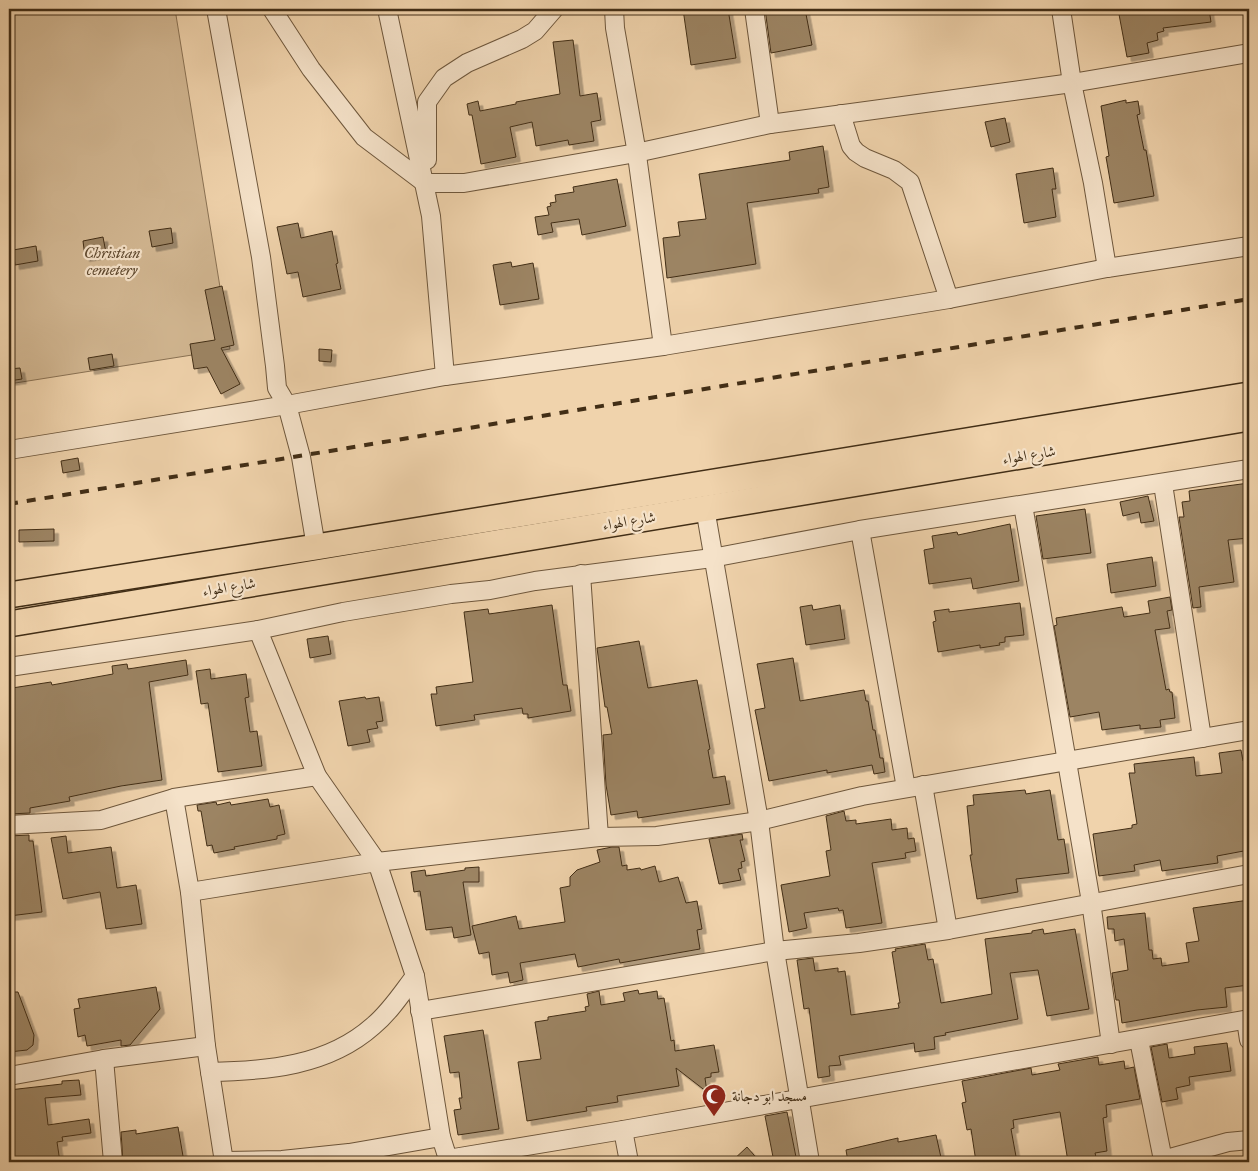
<svg xmlns="http://www.w3.org/2000/svg" width="1258" height="1171" font-family="'IM FELL Great Primer',Amiri,serif">
<defs>
<filter id="shadow"><feDropShadow dx="4.5" dy="4.5" stdDeviation="0" flood-color="#0004"/></filter>
</defs>
<rect width="100%" height="100%" fill="#f0d3ac"/>
<filter id="stains"><feTurbulence type="fractalNoise" baseFrequency=".004" numOctaves="4"/><feColorMatrix values="0 0 0 0 .2 0 0 0 0 .09 0 0 0 0 .02 0 0 0 .5 -.17"/></filter>
<radialGradient id="worn" r=".72"><stop offset=".6" stop-color="#630" stop-opacity="0"/><stop offset="1" stop-color="#630" stop-opacity=".3"/></radialGradient>
<path fill="#d2b792" stroke="#8a7254" d="M9,9H175L230,349L9,384Z"/>
<g fill="#9c8464" stroke="#422e16" filter="url(#shadow)">
<path d="M683,9H728L736,58L691,65Z"/>
<path d="M765,9H805L812,45L771,53Z"/>
<path d="M1118,9H1209L1211,22L1163,28L1164,31L1157,33L1158,40L1147,43L1149,53L1127,57Z"/>
<path d="M573,40L580,96L597,93L601,120L591,122L594,141L569,145L568,140L536,146L532,122L510,127L516,157L481,164L472,115H469L467,104L478,101L480,111L516,104V102L560,94L553,42Z"/>
<path d="M1126,100V103L1138,101L1140,114L1137,115L1144,150H1146L1154,196L1114,203L1106,157L1109,156L1101,106Z"/>
<path d="M1005,118L1010,142L991,147L985,122Z"/>
<path d="M823,146L829,187L818,189L819,193L747,203L756,264L667,278L663,238L680,236L678,222L706,219L699,174L790,160L789,152Z"/>
<path d="M1053,168L1056,189H1052L1056,217L1024,223L1016,174Z"/>
<path d="M617,179L626,226L582,235L579,219L551,223L553,232L538,235L535,217L549,215L547,207L551,206L550,203L556,202L555,195L574,192L573,187Z"/>
<path d="M298,223L301,238L332,231L338,263L336,264L341,289L303,297L298,272L287,274L277,227Z"/>
<path d="M171,228L173,243L152,247L149,231Z"/>
<path d="M103,237L106,253L85,257L83,241Z"/>
<path d="M36,246L38,261L15,265L13,250Z"/>
<path d="M511,262L512,267L533,263L539,299L500,305L493,265Z"/>
<path d="M222,286L234,345L221,348L240,384L221,394L207,367L194,369L190,344L215,340L205,290Z"/>
<path d="M319,349L332,350L331,362L319,361Z"/>
<path d="M112,354L114,366L90,370L88,358Z"/>
<path d="M20,368L22,379L9,381V369Z"/>
<path d="M78,458L80,470L63,473L61,461Z"/>
<path d="M1249,483V538L1228,540L1234,582L1199,587L1201,607L1193,608L1179,517H1184L1182,502L1190,501L1189,491Z"/>
<path d="M1148,496L1154,521L1141,523L1139,512L1123,516L1120,502Z"/>
<path d="M1085,509L1091,553L1043,559L1036,516Z"/>
<path d="M1010,524L1019,581L973,589L971,578L929,584L924,550L934,548L932,536L957,532L958,535Z"/>
<path d="M54,529V541L19,542V530Z"/>
<path d="M1152,557L1156,586L1111,593L1107,564Z"/>
<path d="M1170,597L1172,610L1167,611L1170,628L1155,630L1166,690L1169,689L1170,692H1172L1175,718L1160,720L1161,727L1140,729V725L1102,730L1099,712L1070,717L1054,626L1057,625L1056,618L1122,607L1124,617L1150,613L1148,601Z"/>
<path d="M1020,603L1024,635L1005,637V642L999,643L1000,645L980,648V645L938,652L933,622L936,621L934,611L949,609V612Z"/>
<path d="M552,605L563,685H567L571,711L528,718V714H523L522,708L474,715L475,720L436,726L431,694H437L436,687L473,682L464,612L488,609L489,614Z"/>
<path d="M812,605L813,610L840,605L845,639L806,645L800,607Z"/>
<path d="M328,636L331,654L310,658L307,639Z"/>
<path d="M639,641L648,688L697,680L710,749L708,750L713,778L725,776L730,804L638,818L637,811L611,815L606,785L603,735L612,734L607,707H605L597,648Z"/>
<path d="M793,658L800,701L864,690L866,701H868L873,730H875L880,758H883L885,772L874,774L872,765L827,773V770L769,781L755,710L765,708L757,664Z"/>
<path d="M186,660L188,675L149,682L162,780L121,786L69,797L70,801L30,808V813L9,814V756L12,688L51,682L52,685L113,674L112,666L127,664L128,669Z"/>
<path d="M210,669L211,679L246,674L249,697L245,698L250,732L257,731L262,766L218,772L208,703L201,704L196,671Z"/>
<path d="M365,697L366,699L379,697L383,721L376,722L378,728L367,730L370,742L348,746L339,701Z"/>
<path d="M1241,750L1243,761L1249,760V850L1217,856L1218,863L1162,871L1160,860L1134,865L1135,871L1099,876L1093,834L1132,828V825L1137,824L1129,773H1135L1134,764L1194,757L1196,776L1222,773L1219,753Z"/>
<path d="M1025,790L1026,794L1050,790L1058,840L1064,839L1069,873L1016,879L1018,892L977,899L970,855H972L967,806L974,805L973,795Z"/>
<path d="M268,799L270,807L279,805L285,834L277,836V839L234,847L235,849L214,853L212,845L207,846L201,811H198L197,805L216,802L217,805L230,802L231,805Z"/>
<path d="M844,811L846,821L856,820V824L891,819L892,830L907,828L908,839L914,838L916,851L905,853L906,858L872,863L882,923L846,928L843,910L839,911L838,908L804,913L807,928L789,932L781,885L830,876L826,851L831,850L826,816Z"/>
<path d="M742,834L743,840H740L745,861L741,862L742,868L738,869L741,880L719,884L709,839Z"/>
<path d="M29,835V841H33L42,912L9,916V836Z"/>
<path d="M66,836L68,853L111,847L117,888L136,885L142,924L106,929L100,892L63,899L51,838Z"/>
<path d="M612,847H619L622,866L627,865V870L640,868L641,870L655,866L659,882L678,877L686,903L697,901L702,929L697,930L700,949L620,963L619,959L578,967L575,954L520,963L523,980L510,983L508,972L492,975L489,952L479,954L472,926L516,916L519,929L565,922L560,888L570,886V877L577,870L600,862L597,850Z"/>
<path d="M479,867V882H463L471,935L454,938L452,927L426,930L420,891L414,892L411,872L425,870L426,876L465,870V868Z"/>
<path d="M1249,900V985L1225,988L1227,1007L1197,1010L1122,1023L1119,1000H1116L1112,973L1128,970L1124,939L1115,941L1114,929H1108L1107,917L1145,913L1149,950H1152L1153,959L1161,958L1162,966L1189,962L1186,943L1199,941L1193,908Z"/>
<path d="M1043,929L1044,934L1075,929L1089,1009L1047,1016L1038,970L1010,973L1018,1019L945,1033L946,1035L934,1037L935,1049L915,1052L914,1043L839,1056L841,1065L829,1066L830,1076L818,1078L809,1008L804,1009L797,960L813,958L815,971L838,968V972L845,971L851,1015L899,1008L898,1003H900L892,952L896,951L895,949L925,944L928,960L933,959L941,1003L992,994L985,939L1032,933V931Z"/>
<path d="M156,987L160,1009L130,1045L121,1046V1040L87,1046L85,1035L78,1037L74,1009L80,1008L78,999Z"/>
<path d="M638,990L639,994L657,991L658,999L664,998L671,1041L674,1040L675,1051L714,1045L719,1072L711,1073V1077L705,1078L707,1092L676,1068L679,1086L617,1096L618,1102L586,1107L587,1111L527,1121L518,1062L541,1059L535,1022L548,1020V1017L586,1011L585,1007L589,1006L587,994L599,991L601,1005L625,1001L623,993Z"/>
<path d="M9,992H18L34,1035L33,1045L27,1050L9,1052Z"/>
<path d="M483,1030L499,1129L458,1135L454,1110L461,1109L459,1098H462L459,1072L450,1073L444,1036Z"/>
<path d="M1227,1043L1231,1071L1189,1077L1190,1085L1176,1088L1178,1099L1162,1102L1151,1047L1167,1044L1169,1058L1195,1054L1194,1047Z"/>
<path d="M1098,1057L1099,1065L1124,1061L1125,1069L1134,1067L1140,1099L1106,1105L1107,1117L1103,1118L1107,1151L1095,1153L1096,1157L1090,1158V1161L1068,1162L1060,1112L1013,1120L1014,1128L1011,1129L1017,1162H976L971,1129L967,1130L962,1103L966,1102L962,1081L1031,1068L1032,1075L1060,1070L1058,1064Z"/>
<path d="M79,1080L81,1095L45,1098L48,1125L89,1119L91,1133L62,1137L63,1141L57,1142L60,1162H11L10,1159H9V1090L62,1084V1081Z"/>
<path d="M787,1112L797,1162H774L765,1116Z"/>
<path d="M178,1127L184,1162H123L121,1132L136,1130V1134Z"/>
<path d="M936,1135L942,1162H848L846,1150L898,1138V1142Z"/>
<path d="M747,1147L760,1162H731Z"/>
</g>
<g fill="none" stroke-linecap="round" stroke-linejoin="round">
<defs>
<g id="minor">
<path d="M216,9L261,257L275,366L277,388L287,405L301,457L316,547"/>
<path d="M272,9L311,69L364,137L425,183H464L636,153L770,124L1072,83L1249,53"/>
<path d="M387,9L431,216L445,376"/>
<path d="M614,9L615,28L636,148L663,346"/>
<path d="M754,9L770,124"/>
<path d="M1061,9L1072,83L1093,183L1107,268"/>
<path d="M841,114L851,146L856,152L865,158L894,170L910,182L949,299"/>
<path d="M427,160V102L444,78L467,63L522,39L535,31L554,9"/>
<path d="M9,450L287,405L445,376L663,346L949,299L1107,268L1249,246"/>
<path d="M1163,484L1202,738"/>
<path d="M1023,505L1091,902L1111,1044"/>
<path d="M705,508L759,821L775,951L810,1162"/>
<path d="M860,530L906,788"/>
<path d="M581,574L599,837"/>
<path d="M258,630L317,776L377,862L415,976L441,1137"/>
<path d="M9,667L258,630L343,612L451,594L490,590L535,581L712,558L860,530L1249,469"/>
<path d="M923,785L948,930"/>
<path d="M174,798L190,892L206,1046L224,1162"/>
<path d="M9,825L101,820L174,798L317,776"/>
<path d="M190,892L377,862L599,837L657,836L759,821L862,796L1249,730"/>
<path d="M420,1011L775,951L859,943L948,930L1249,874"/>
<path d="M1246,1020L1249,1040"/>
<path d="M1139,1040L1163,1160"/>
<path d="M104,1059L113,1162"/>
<path d="M210,1072C267,1071 328,1066 373,1026C390,1012 402,993 415,976"/>
<path d="M9,1076L104,1059L206,1046"/>
<path d="M623,1130L629,1162"/>
<path d="M225,1161L282,1160L349,1153L441,1137L448,1159L623,1130L1249,1019"/>
<path d="M1162,1162L1163,1160L1228,1142L1249,1140"/>
</g>
<g id="highway">
<path d="M9,595L316,547L1249,395"/>
<path d="M9,624L1249,418"/>
</g>
</defs>
<use href="#minor" stroke="#6e573c" stroke-width="20"/>
<use href="#highway" stroke="#422e16" stroke-width="28"/>
<use href="#minor" stroke="#f5e2c9" stroke-width="18"/>
<use href="#highway" stroke="#f0d3ac" stroke-width="25"/>
<path stroke="#422e16" stroke-width="4" stroke-dasharray="9 9" stroke-linecap="butt" d="M9,504L1249,299"/>
</g>
<defs>
<symbol id="mosque-pin" viewBox="-11 -11 22 30"><path d="M0 17L-7.5 6A9.5 9.5 0 1 1 7.5 6Z" fill="#8f2418" stroke="#f5e2c9"/><path d="M3.5-4.9A6 6 0 1 0 3.5 4.9A5 5 0 1 1 3.5-4.9Z" fill="#fff"/></symbol>
</defs>
<g fill-rule="evenodd">
<use href="#mosque-pin" x="700" y="1082" width="28" height="38"/>
</g>
<g text-anchor="middle" stroke-width="4.5" stroke-linejoin="round" paint-order="stroke">
<g font-size="15" font-style="italic" fill="#5f492f" stroke="#f5e2c9">
<text x="112" y="258">Christian<tspan x="112" dy="17">cemetery</tspan></text>
</g>
<g font-size="15" fill="#422e16" stroke="#f5e2c9">
<text transform="translate(1029 455) rotate(-9)" y="5">شارع الهواء</text>
<text transform="translate(629 521) rotate(-9)" y="5">شارع الهواء</text>
<text transform="translate(229 587) rotate(-9)" y="5">شارع الهواء</text>
</g>
<g font-size="15" fill="#422e16" stroke="#f5e2c9" text-anchor="start">
<text x="732" y="1101">مسجد ابو دجانة</text>
</g>
</g>
<rect width="1258" height="1171" fill="none" stroke="#f0d3ac" stroke-width="30"/>
<rect x="10" y="10" width="1238" height="1151" fill="none" stroke="#422e16" stroke-width="2.5"/>
<rect x="15" y="15" width="1228" height="1141" fill="none" stroke="#422e16"/>
<rect width="100%" height="100%" filter="url(#stains)"/>
<rect width="100%" height="100%" fill="url(#worn)"/>
</svg>
